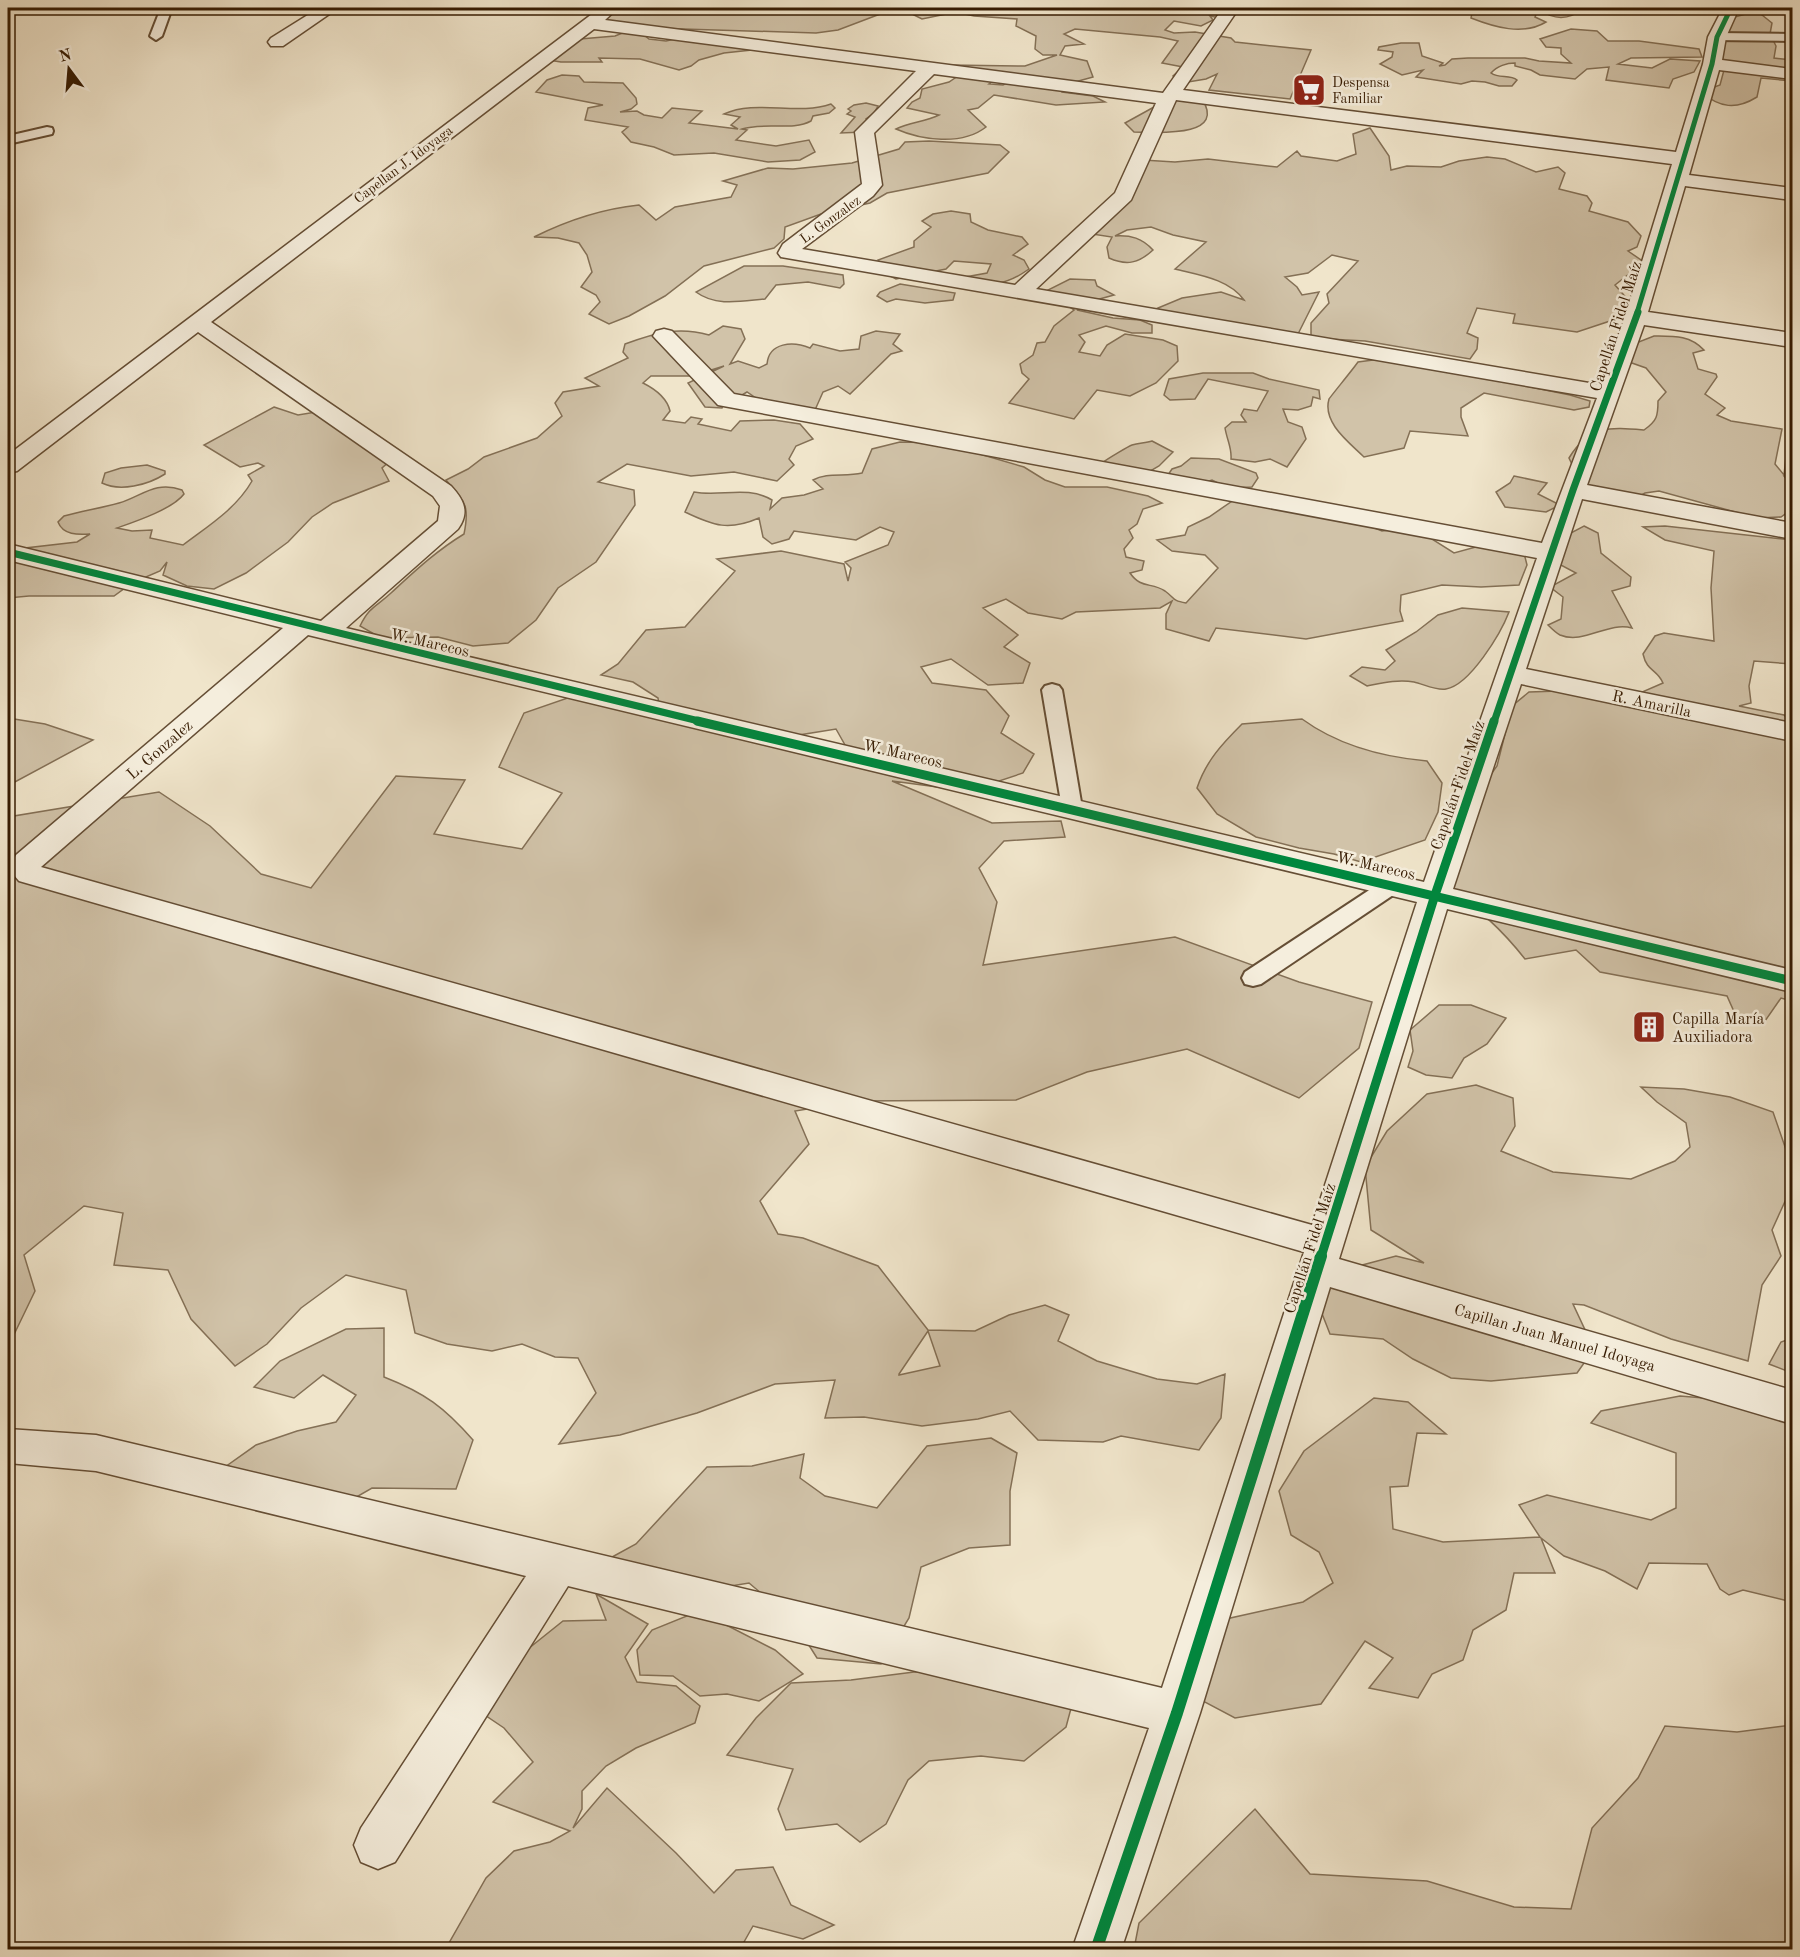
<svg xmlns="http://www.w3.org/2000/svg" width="1800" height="1957" font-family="'Old Standard TT',serif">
<rect width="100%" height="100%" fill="#f0e5cb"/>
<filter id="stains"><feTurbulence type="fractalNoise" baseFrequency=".00333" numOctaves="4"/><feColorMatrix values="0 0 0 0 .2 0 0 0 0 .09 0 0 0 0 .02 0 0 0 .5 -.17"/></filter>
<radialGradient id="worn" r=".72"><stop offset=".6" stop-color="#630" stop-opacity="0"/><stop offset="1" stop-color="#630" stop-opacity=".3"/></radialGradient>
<g fill="#d1c3a9" stroke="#847056" stroke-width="1.5" fill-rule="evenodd">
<path d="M610,8H896L838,30L816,33L618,27L595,14Z"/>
<path d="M916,8H1186L1188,13L1198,10L1199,8H1228L1220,18L1210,16L1213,20L1201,26L1174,21L1165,30L1174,33L1195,32L1231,38L1235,42L1311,50L1290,99L1209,90L1217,74L1206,79L1182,83L1173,76L1183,67L1162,63L1178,41L1160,37L1075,29L1064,34L1084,44L1065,46L1060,55L1087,61L1093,77L1057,87L1062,92L1093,96L1105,102L1056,105L994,95L978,108L968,110L986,127C962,146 921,140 896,129C910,122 925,122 939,115L907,108L912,102L920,98L922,89L949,82L958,76L994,80L989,84L1003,85L1015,79L949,70L950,65L1025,66L1057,55H1043L1035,49L1036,36L1016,26L1017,19L974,16L956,12L922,19L910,13Z"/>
<path d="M1454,8H1584C1568,21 1554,20 1538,9L1535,17L1546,22C1523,36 1494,27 1471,18L1472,13L1455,11Z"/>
<path d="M1757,11L1772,23L1770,34L1776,46L1774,58L1792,60V81L1761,78L1757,97C1736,110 1720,108 1701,92L1720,85L1724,70L1717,56L1731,18Z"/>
<path d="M1571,29L1597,31L1608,41H1639L1699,49L1702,57L1631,58L1618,64L1652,68L1670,59L1700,61L1694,72L1673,79L1669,88L1606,80L1609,67L1587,69L1575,79L1540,75L1531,70L1515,66V63C1507,63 1497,66 1491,73C1499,79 1510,74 1517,80L1512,86H1499L1485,82L1472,81L1461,84L1416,77L1423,70L1402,75L1380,64L1392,57L1393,52L1378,50L1379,47L1401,43H1419L1422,56L1443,63L1439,66L1445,65L1452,59L1468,58H1525L1539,61L1571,63L1561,54V48L1546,47L1540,39Z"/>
<path d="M625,32L644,35L649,39L666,41L697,34L764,42L761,49L724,53L699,60L691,66L679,70L640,59L599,58L602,62H561L542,59L580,39L615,36Z"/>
<path d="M562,75L579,76L584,82L623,83L636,98L637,104L631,109L620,112L637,111L644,115L662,118L672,108L702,111L689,123L738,129L731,125L740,117L724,114C756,99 797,116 831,104L835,108L829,113L813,116L811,121C793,131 764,122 742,129L747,130L736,140L776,146L809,140L815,152L800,160L768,162L714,153L674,155L654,147L631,142L622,132L628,127L585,120L588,108L603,105L536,92L547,80Z"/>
<path d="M1179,98L1202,99C1228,139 1153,132 1134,132L1125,123L1154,107Z"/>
<path d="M866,103L878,106L874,113L866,119L870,124L864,132L841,133L855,117L847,114L851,111L848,109L854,105Z"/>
<path d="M1370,128L1389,156L1391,170L1407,166L1441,167L1459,161L1487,157L1505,159L1536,172L1558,167L1565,173L1559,189L1587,196L1592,203L1589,211L1628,222L1641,236L1637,247L1628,251L1644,262L1615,285L1630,302L1616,319L1577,332L1513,323L1515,314L1477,308L1467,333L1478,338L1477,349L1470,359L1365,341L1311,338V323L1329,303L1327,294L1358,261L1332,255L1308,273L1285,277L1297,287L1302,295L1319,292L1298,334L1238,323L1219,326L1170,318L1158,308L1182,298L1221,292L1244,300C1229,279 1199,275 1175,269L1206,242L1173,235L1151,227L1127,230L1115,236C1131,235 1142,238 1153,250C1139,263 1127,266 1109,258L1107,247L1112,237L1092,234L1143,160L1175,162L1208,159L1277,167L1297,151L1301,156L1337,161L1356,154L1353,134Z"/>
<path d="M929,141L1000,145L1009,152L988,173L887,193L870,203L821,214L785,227L784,239L774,248L704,266L665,296L629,316L609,324L589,314L600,302L596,295L581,287L592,272L587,255L579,243L558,238L534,237C568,220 601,209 639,205L656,220L675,207L731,197L737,185L723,181L768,168L793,169L852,163L899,149L905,142Z"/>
<path d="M951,211L970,214L971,222L988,230L1022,237L1028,244L1013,255L1024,260L1029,269C1005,286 994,286 965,277L987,273L991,264L954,261L946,269L896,279L888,275L886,269L878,260L914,247V241L931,227L922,221L933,214Z"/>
<path d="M744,266H783L843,275L844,284L840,288L808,282L776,285L765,299C742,301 716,307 696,292Z"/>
<path d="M1070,279L1095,280L1097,286L1114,295L1096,300L1091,307L1077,310L1113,318L1140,320L1152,325V333H1132L1106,326L1079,335L1085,342L1079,352L1100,356L1107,345L1125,334L1163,340L1177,346L1178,361L1156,383L1130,396L1097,390L1074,419L1009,403L1029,379L1022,373L1020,364L1033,355L1037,343L1045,342L1054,326L1074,310L1046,291Z"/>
<path d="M900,284L955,293L953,300L925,303L896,299L887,302L877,296L880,292Z"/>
<path d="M723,326L741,329L745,339L730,364L738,361L759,368L767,364C769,342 793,341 810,348L813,344L840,351L859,349L861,336L876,331L900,334L893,344L902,351L891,354L850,394L838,386L823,392L815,410L756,398L747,392L742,395L726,397L722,408L705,407L688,383L724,366L692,376H651L643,383C655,389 667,398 670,411L663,420L685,423L691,417L702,419L698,424L731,431L740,421L774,420L800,424L813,439L796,446L789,459L794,465L777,481L734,472L691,476L627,464L598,482L634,490L635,505L596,562L558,588L536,620L508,643L473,646L438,637L381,638L360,626C370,606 376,607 391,593C415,571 436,551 464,534C470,505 465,502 446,480L468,469L484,457L537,438L562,416L555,403L563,392L599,386L585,378L628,358L623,352L625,344C655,333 678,326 709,335Z"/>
<path d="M1654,336C1674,336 1690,335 1704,350L1693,353L1698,369L1716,374L1717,377L1705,394L1725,408L1717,415L1731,421L1782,429L1775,464L1784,475L1787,447L1792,442V475L1784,476L1792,485V509L1781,517L1757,518L1659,491L1645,493L1627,503L1589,500L1569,458C1589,425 1610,427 1644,430C1657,421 1658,416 1658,401L1666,392L1646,368L1629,362L1636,343Z"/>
<path d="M1388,358L1570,395L1590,401L1589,407L1574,410L1484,393L1461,408V417L1468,436L1410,431L1404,448L1364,457C1350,443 1322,423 1329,399C1330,397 1354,368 1358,362Z"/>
<path d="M1203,373H1253L1269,379L1319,390L1320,399L1313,397L1311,406L1298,410L1283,409L1288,422L1302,427L1306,439L1287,467L1270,459L1255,462L1231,459C1232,448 1227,440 1225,428L1232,422H1246L1241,415L1244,409L1257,411L1268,391L1208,379L1195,399L1170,400L1164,395L1169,379Z"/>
<path d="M274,407L298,415L316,412L397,455L382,468L389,481L333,503L312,517L288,542L246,573L214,589L187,586L163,575L167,562L160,571L132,583L114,596H29L8,598V550L77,542L90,534C78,535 63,535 58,522L64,516C83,511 101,508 119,503C141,497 155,480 182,490L184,494C173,509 134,522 117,528L132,531L152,530L150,538L183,545C208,526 236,509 252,481L248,475L264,466L258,463L240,467L204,445Z"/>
<path d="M1152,441L1173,452L1159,466L1147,473L1102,463C1107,459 1129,446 1132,445C1139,443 1146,443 1152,441Z"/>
<path d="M900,442L942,443L1024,467L1045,480L1065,487H1107L1148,496L1162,503L1143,509L1137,524L1129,530L1133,538L1124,549L1126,557L1144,561L1142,570L1130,573C1141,589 1151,582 1165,591C1176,599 1171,600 1186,603L1218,568L1205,555L1172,551L1157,540L1185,535L1188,527L1209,517L1241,495L1357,521L1382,531L1413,527L1454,553L1494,542L1524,553L1527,565L1519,585L1481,587L1442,585L1401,595L1400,611L1403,621L1306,639L1216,628L1209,641L1166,629V614L1172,601L1160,608L1076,612L1062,619L1028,613L1006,599L983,608L1018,635L1004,647L1030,663L1023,683L988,685L951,659L921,667L932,683L986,690L1009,716L1001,733L1034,754L1023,773L981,787L945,788L892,781L992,823L1061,821L1065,837L1004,841L979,868L997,902L983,965L1175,937L1299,982L1372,1002L1359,1048L1299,1098L1187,1049L1087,1072L1016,1100L856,1101L795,1111L809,1144L760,1201L778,1234L803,1238L878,1266L928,1330L975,1331L1009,1315L1045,1305L1069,1315L1058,1341L1097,1361L1157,1379L1197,1384L1225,1374L1221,1418L1199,1450L1121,1436L1103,1442L1038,1440L1010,1411L978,1419L922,1426L864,1417L825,1418L835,1380L775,1384L697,1413L620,1435L559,1444L596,1393L578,1358L555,1357L522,1344L492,1351L447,1344L415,1333L406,1290L346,1275L301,1308L267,1344L235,1366L191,1319L168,1270L114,1265L123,1213L84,1206L24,1255L35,1291L8,1347V817L159,792L210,826L261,874L311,888L396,776L465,780L434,834L522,849L562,793L499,767L524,713L582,693L660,713L658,698L633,682L601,675L618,664L646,630L685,627L735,571L717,559L781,551L844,564L848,581L851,568L845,562L888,545L894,532L880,527L856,540L794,531L789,539L772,544L763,537L759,518C729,531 714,526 685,512L694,492C721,497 747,485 772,500L770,509L782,498L804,495L823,489L813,480C827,472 845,477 862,473L872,449ZM836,729L845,745L846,764L799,735ZM928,1331L940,1366L899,1375V1374Z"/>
<path d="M1191,458L1219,459L1256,473L1258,478L1252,487L1228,488L1212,480L1193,486L1168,475L1172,469L1181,466Z"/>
<path d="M147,465L165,471V474C148,485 120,492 102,483L105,473L121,468Z"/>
<path d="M1514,476L1547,483L1538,494L1560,505L1546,512L1505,507L1496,492L1510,483Z"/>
<path d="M1584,526L1598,533L1601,553L1631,577L1630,586L1612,591L1632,628C1608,621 1584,645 1560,635C1556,633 1551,628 1548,625L1561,619L1563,597L1550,587L1576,573L1557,563L1548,545Z"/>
<path d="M1665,526L1792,540V664L1754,661L1749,686L1751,703L1739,706L1784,715L1792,723V1001L1781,998L1765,1021L1736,1016L1727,996L1600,972L1576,950L1525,959C1503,931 1479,908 1449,889L1481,788L1497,766L1512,706L1529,692L1589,690L1631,705L1642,692L1663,683C1657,669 1647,672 1643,654L1655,636L1664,633L1714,641L1711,588L1714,551L1665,540L1643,527Z"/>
<path d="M1462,608L1509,612C1501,633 1470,685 1446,689C1437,691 1423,684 1414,682C1398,679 1382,683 1367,686L1350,676L1362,667L1385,670L1395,661L1386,650L1416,632L1438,615Z"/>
<path d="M8,718L45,724L93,740L11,784L8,804Z"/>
<path d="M1302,719C1339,746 1382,757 1427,761L1442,783L1438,812L1425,840L1361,862L1334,854L1299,848L1256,837L1217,814L1197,788C1206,761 1222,744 1242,724Z"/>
<path d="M1439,1005H1471L1506,1018L1487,1044L1464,1058L1452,1078L1426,1075L1408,1067L1413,1051L1410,1030Z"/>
<path d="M1476,1085L1513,1098L1515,1126L1501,1151L1553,1172L1631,1179L1675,1161L1690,1147L1686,1123L1657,1102L1641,1087L1684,1089L1730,1097L1773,1112L1792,1167V1186L1772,1230L1781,1256L1762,1285L1748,1361L1671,1339L1584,1305L1573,1304L1594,1349L1577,1373L1491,1381L1451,1378L1413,1359L1383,1339L1330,1334L1317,1301L1331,1284L1351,1268L1396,1256L1424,1263L1371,1230L1365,1167L1387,1131L1427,1094Z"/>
<path d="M384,1328V1377C425,1393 444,1407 473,1440L456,1489L372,1488L334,1510L225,1467L256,1445L297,1431L336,1422L356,1395L323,1375L294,1398L254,1387L280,1361L346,1329Z"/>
<path d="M1792,1338V1373L1769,1364L1781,1342Z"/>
<path d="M1680,1396L1739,1401L1792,1424V1602L1743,1590L1729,1595L1720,1589L1707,1564L1649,1563L1637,1589L1605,1571L1564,1556L1541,1538L1555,1573H1514L1506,1610L1473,1630L1463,1660L1432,1674L1418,1698L1369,1688L1393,1658L1365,1641L1321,1704L1235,1718L1199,1699L1226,1619L1303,1602L1333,1583L1319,1552L1291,1535L1279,1491L1304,1451L1374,1398L1408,1402L1446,1434L1417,1433L1408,1486L1390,1487L1393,1529L1443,1542L1540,1537L1519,1505L1547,1495L1651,1520L1676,1508V1453L1591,1423L1601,1411Z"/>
<path d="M991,1438L1017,1453L1010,1491V1545L969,1548L921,1567L909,1618L881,1664L817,1658L793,1620L749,1583L681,1594L603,1562L636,1544L707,1467L752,1466L804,1454L800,1478L825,1496L877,1508L927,1446Z"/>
<path d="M596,1594L648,1624L625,1657L637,1682L676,1686L700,1706L695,1723L636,1748L606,1766L582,1791V1809L573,1828L607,1788L676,1853L714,1893L736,1870L773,1867L791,1905L834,1925L803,1939L753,1926L740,1949L445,1950L486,1878L514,1851L550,1842L570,1831L493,1802L533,1762L504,1728L479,1711L528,1649L563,1621L606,1620Z"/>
<path d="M699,1611L775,1650L803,1674L759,1701L727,1694L700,1696L673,1676L640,1675L637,1650L652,1630Z"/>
<path d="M999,1670L1073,1701L1066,1727L1024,1761L981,1756L929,1761L908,1780L886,1824L860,1842L837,1824L786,1830L778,1809L793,1769L727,1755L756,1718L791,1683L851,1680L914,1672Z"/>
<path d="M1792,1725V1949H1134L1139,1923L1255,1809L1310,1874L1427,1881L1514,1907L1571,1909L1592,1828L1638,1778L1665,1726L1737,1732Z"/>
</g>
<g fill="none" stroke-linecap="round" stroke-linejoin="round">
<defs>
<g id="lane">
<path d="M161,8H172L162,36L156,40L150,36Z"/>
<path d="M1717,33L1792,34V41L1713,40V34Z"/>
<path d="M47,127L52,128L53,131L52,134L8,144V136Z"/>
<path d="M1052,684L1059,686L1062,690L1082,808L1079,813L1072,815L1065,813L1062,808L1042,690L1045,686Z"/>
<path d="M1394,877L1402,879L1405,884L1402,889L1261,984L1253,986L1245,984L1242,978L1245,972L1386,879Z"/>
</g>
<g id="street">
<path d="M319,8H338L283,46H271L268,42L271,38Z"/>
<path d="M600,8H618L605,20L1163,93L1223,8H1239L1183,90L1676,152L1703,64L1708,37L1723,8H1739L1726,37L1722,60L1792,69V79L1719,70L1689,175L1792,188V200L1685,186L1648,312L1792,333V347L1644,325L1587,485L1792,523V539L1582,499L1526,669L1792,723V741L1521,684L1453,889L1792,970V992L1447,909L1339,1259L1792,1390V1424L1330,1287L1200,1713L1121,1950H1072L1149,1728L568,1586L395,1862L378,1869L361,1862L354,1845L361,1828L526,1576L96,1471L8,1463V1429L96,1435L1162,1688L1304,1252L19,881L9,869L16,855L283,628L8,560V544L321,621L438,521L440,506L433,496L198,332L17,471L8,473V455ZM594,29L916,71L855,132L862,184L783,244L778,253L781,257L1597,398L1542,543L734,394L672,331L664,329L656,331L653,336L718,405L1537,558L1424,882L346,628L458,529C470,512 464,500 451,486L211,322ZM934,74L1156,103L1115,193L1015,285L802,249L873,196L882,185L874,133ZM1176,100L1672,164L1625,317L1601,385L1036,289L1131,200ZM308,635L1417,902L1312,1225L41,867Z"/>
</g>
</defs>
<use href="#lane" stroke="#654e35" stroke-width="4"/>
<use href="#street" stroke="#654e35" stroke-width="3"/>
<use href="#lane" fill="#f5eedd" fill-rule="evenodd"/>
<use href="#street" fill="#f5eedd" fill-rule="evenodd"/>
<defs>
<path id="cycleway-far3" d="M1637,313L1712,64L1717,37L1731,8"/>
<g id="cycleway-far2">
<path d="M8,552L703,722"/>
<path d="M1494,722L1573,490L1638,312"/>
</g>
<g id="cycleway-far1">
<path d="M697,721L1792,981"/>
<path d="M1321,1257L1435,895L1494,721"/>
</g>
<path id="cycleway" d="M1096,1950L1177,1713L1321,1256"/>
</defs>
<use href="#cycleway-far3" stroke="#f5eedd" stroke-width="8"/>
<use href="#cycleway-far2" stroke="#f5eedd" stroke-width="10"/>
<use href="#cycleway-far1" stroke="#f5eedd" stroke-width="13"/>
<use href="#cycleway" stroke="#f5eedd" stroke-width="16"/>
<use href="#cycleway-far3" stroke="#00873e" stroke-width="5"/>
<use href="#cycleway-far2" stroke="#00873e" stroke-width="7"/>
<use href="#cycleway-far1" stroke="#00873e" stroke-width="9"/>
<use href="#cycleway" stroke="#00873e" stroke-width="12"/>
</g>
<defs>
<symbol id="supermarket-square" viewBox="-11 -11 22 22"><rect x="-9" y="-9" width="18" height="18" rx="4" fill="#8f2418" stroke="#f5eedd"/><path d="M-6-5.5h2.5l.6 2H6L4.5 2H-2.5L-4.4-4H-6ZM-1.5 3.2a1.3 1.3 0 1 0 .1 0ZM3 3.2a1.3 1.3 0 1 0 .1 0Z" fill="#fff"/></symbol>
<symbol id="building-square" viewBox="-11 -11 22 22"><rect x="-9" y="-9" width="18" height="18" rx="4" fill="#8f2418" stroke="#f5eedd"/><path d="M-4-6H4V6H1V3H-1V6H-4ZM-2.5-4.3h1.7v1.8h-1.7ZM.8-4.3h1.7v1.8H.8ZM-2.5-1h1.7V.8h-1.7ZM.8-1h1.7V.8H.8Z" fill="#fff"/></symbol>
</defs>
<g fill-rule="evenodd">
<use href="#supermarket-square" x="1290" y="71" width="38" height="38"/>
<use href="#building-square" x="1630" y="1008" width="38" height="38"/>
</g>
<g text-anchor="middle" stroke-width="5" stroke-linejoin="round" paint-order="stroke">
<g font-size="14" fill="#371c03" stroke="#f5eedd" text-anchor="start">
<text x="1332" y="87">Despensa<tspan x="1332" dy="16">Familiar</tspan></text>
</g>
<g font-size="14" fill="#371c03" stroke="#f5eedd">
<text transform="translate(403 164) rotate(-37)" y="5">Capellan J. Idoyaga</text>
<text transform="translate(830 219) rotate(-36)" y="5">L. Gonzalez</text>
</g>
<g font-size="16" fill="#371c03" stroke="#f5eedd">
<text transform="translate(1615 326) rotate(-72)" y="6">Capellán Fidel Maíz</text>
<text transform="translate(430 642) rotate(13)" y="6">W. Marecos</text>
<text transform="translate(1652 703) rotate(12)" y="6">R. Amarilla</text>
<text transform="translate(159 749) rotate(-41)" y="6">L. Gonzalez</text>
<text transform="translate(903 753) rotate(13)" y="6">W. Marecos</text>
<text transform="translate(1457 785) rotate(-71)" y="6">Capellán Fidel Maíz</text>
<text transform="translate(1376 865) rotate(13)" y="6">W. Marecos</text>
<text transform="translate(1309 1248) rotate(-72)" y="6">Capellán Fidel Maíz</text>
<text transform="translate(1555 1337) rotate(16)" y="6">Capillan Juan Manuel Idoyaga</text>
</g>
<g font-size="16" fill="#371c03" stroke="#f5eedd" text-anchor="start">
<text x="1672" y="1024">Capilla María<tspan x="1672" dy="18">Auxiliadora</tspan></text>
</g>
</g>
<rect width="1800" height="1957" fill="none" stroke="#f0e5cb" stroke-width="30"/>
<rect x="9" y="9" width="1782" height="1939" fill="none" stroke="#371c03" stroke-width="3"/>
<rect x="15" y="15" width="1770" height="1927" fill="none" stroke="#371c03" stroke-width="1.5"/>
<g transform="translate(69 69) rotate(344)" stroke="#f5eedd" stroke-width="4.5" paint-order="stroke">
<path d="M0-4.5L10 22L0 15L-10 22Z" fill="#371c03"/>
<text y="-9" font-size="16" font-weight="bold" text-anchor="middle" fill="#371c03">N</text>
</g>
<rect width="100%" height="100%" filter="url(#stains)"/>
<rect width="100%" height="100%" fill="url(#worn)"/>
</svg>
